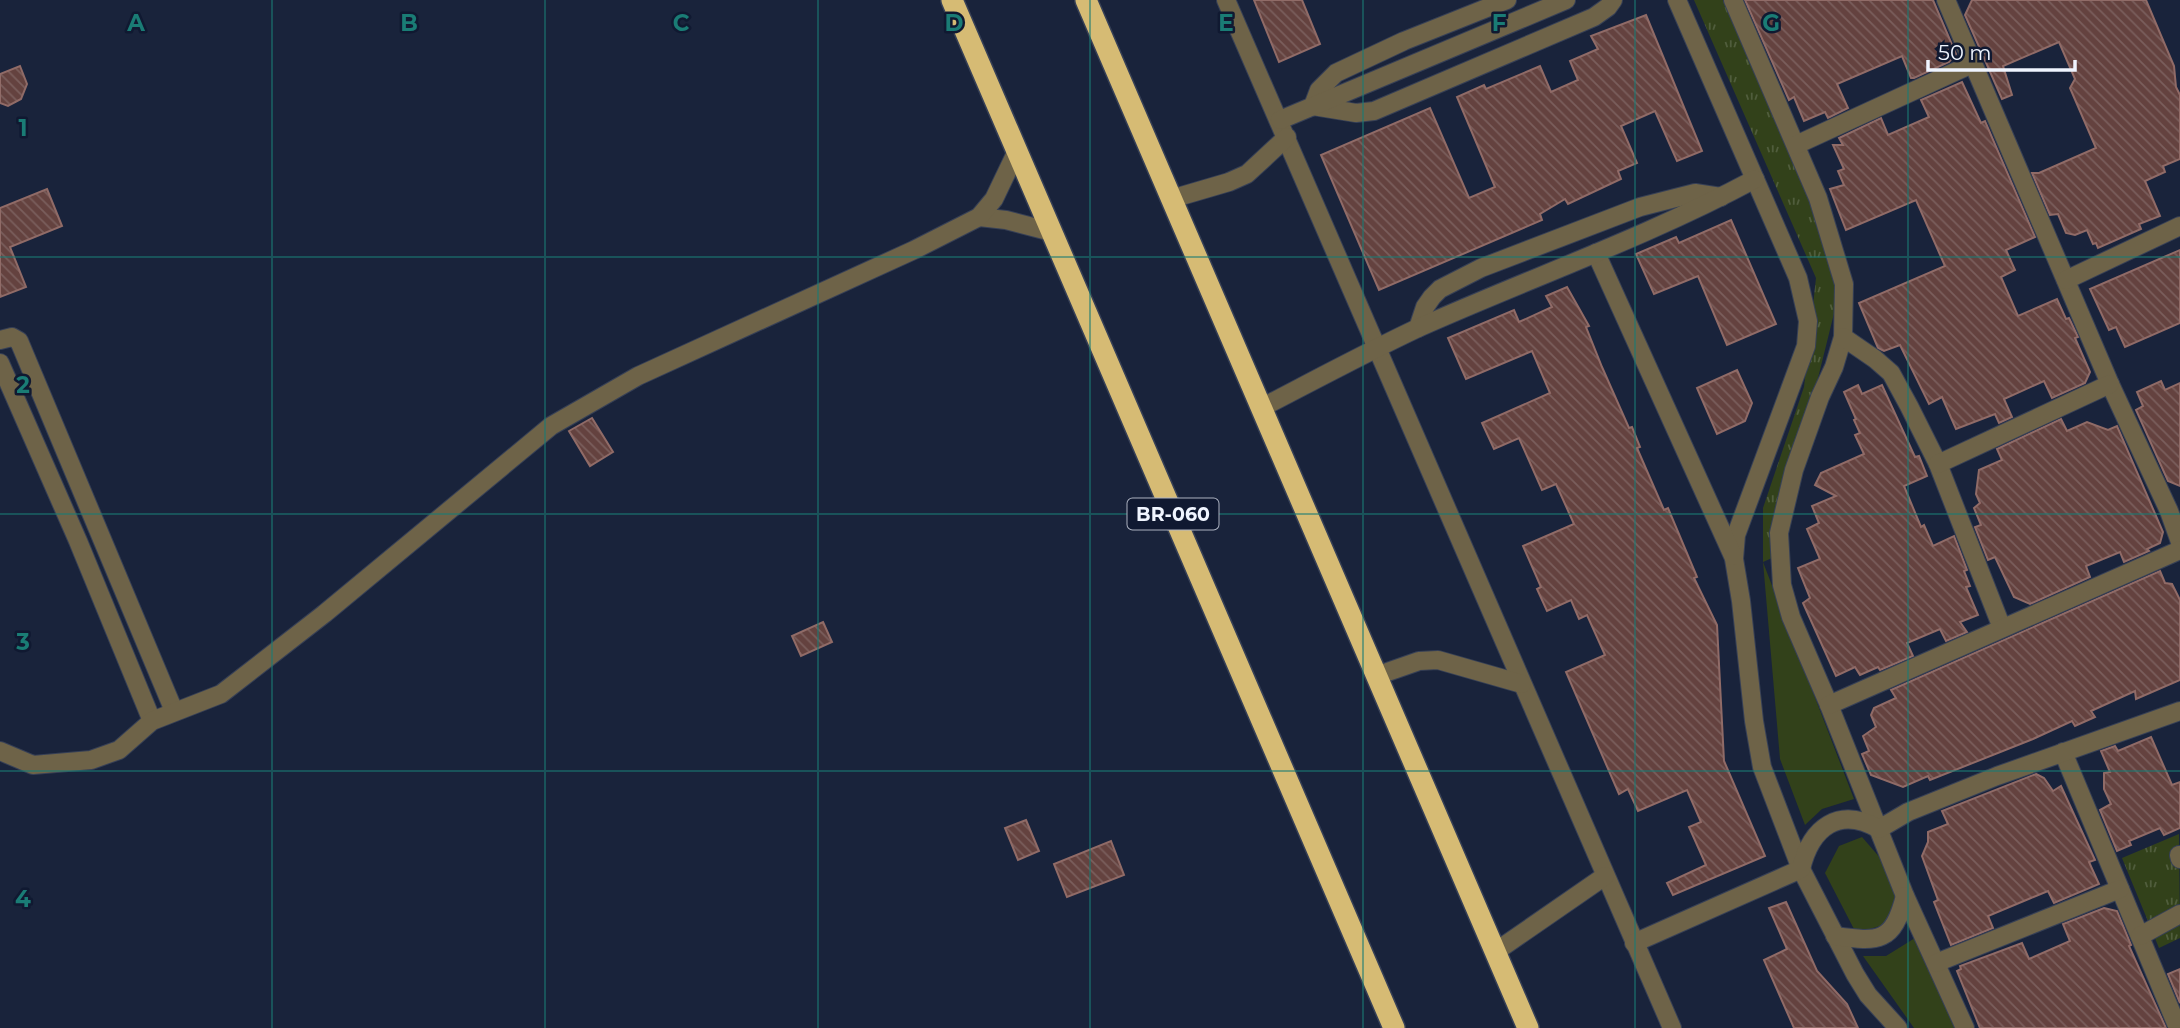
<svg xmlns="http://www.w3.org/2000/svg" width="2180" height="1028" font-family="Montserrat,sans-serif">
<defs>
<pattern id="park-tufts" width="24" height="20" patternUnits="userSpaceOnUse" patternTransform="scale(1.75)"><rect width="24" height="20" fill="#32411a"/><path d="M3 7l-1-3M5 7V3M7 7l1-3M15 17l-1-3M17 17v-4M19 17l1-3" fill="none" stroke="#505d3c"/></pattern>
<pattern id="building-back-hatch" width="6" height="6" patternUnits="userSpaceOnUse" patternTransform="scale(1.75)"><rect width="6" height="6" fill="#64423f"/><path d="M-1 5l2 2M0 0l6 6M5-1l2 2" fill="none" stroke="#7a5e5c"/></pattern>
</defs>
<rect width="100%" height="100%" fill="#19233b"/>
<g fill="#32411a">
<path d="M1763,562L1854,799L1822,809L1805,825L1780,759Z"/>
<path d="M1862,837L1888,867L1898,903L1887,924L1856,933L1825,873L1839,846Z"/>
<path d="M1915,938L1955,1028H1914L1863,956H1886Z"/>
</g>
<g fill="url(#park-tufts)">
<path d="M1694,0H1723L1809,188L1841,285L1818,378L1785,479L1772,558L1763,562V508L1804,387L1816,278Z"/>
<path d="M2179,834L2180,938L2159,948L2122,858Z"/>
</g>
<g fill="url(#building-back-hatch)" stroke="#906b67" stroke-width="2">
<path d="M1254,0H1302L1320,44L1279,62Z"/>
<path d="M1745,0H1933L1956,54L1949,62L1914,78H1911L1902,56L1837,84L1848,108L1828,118L1825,112L1804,121L1794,97L1789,100Z"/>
<path d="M1972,0H2146L2174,66L2176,87L2180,95V159L2163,166L2165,172L2145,181L2160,216L2139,224L2141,229L2098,248L2096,243L2093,244L2087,230L2075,235L2066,233L2058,214L2050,215L2032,173H2039L2096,148L2070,88L2075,79L2059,42L2003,66L2012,95L2002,99L1965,15Z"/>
<path d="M1646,15L1702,151L1677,161L1655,111L1621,126L1637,163L1618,171L1621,179L1568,204L1565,199L1540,214L1542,220L1379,290L1321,155L1430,108L1469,198L1495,187L1457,97L1484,85L1486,89L1540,66L1551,92L1578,80L1570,61L1598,49L1591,36Z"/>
<path d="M20,66L27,84L21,99L8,106L0,103V74Z"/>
<path d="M1962,82L1981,123L1985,121L2035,237L2006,250L2015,270L2001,277L2018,316L2057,299L2066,319L2069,318L2078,337L2075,338L2090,372L2085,383L2052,398L2044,381L2004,399L2012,417L1999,423L1995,414L1956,429L1942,397L1929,404L1900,345L1884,351L1878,348L1859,303L1945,266L1916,200L1846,230L1830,189L1844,185L1838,171L1844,169L1833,145H1843L1839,138L1881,118L1888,135L1929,117L1921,100Z"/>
<path d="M47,189L62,226L10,247L26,287L0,297V208Z"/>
<path d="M1731,220L1776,324L1727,345L1698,276L1654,294L1636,254L1676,237L1679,243Z"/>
<path d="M2180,250V323L2125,347L2116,327L2109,330L2090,289Z"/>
<path d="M1567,287L1589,326L1586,327L1602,367L1629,428L1632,427L1640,447L1637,448L1664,510L1668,508L1697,577L1694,578L1717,625L1724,761L1765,856L1673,895L1667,883L1706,865L1689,827L1701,822L1687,790L1638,811L1628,789L1619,794L1566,672L1605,655L1587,615L1579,619L1571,600L1547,611L1537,589L1541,587L1523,546L1574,524L1556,484L1542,490L1519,438L1494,449L1482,423L1550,393L1532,351L1466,379L1448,338L1514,310L1519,322L1552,307L1546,296Z"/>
<path d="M1737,370L1752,403L1745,421L1717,434L1697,388Z"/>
<path d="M2161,381L2165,390L2180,383V486L2168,481L2136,410L2143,406L2137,392Z"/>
<path d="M1858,385L1862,394L1882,385L1915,457L1919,456L1927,476L1904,486L1921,527L1924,525L1933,546L1954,536L1967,570L1964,571L1970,586L1966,587L1978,615L1960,622L1967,632L1946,641L1940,629L1907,643L1913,656L1880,670L1878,667L1860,675L1855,667L1836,676L1803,603L1810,598L1798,568L1820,559L1807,529L1819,523L1812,506L1836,496L1815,485L1821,473L1864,454L1855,435L1860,433L1854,420L1856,419L1844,392Z"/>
<path d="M592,418L613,452L590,466L569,431Z"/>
<path d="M2061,419L2067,431L2087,422L2108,430L2117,426L2163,532L2160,543L2147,549L2149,551L2124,562L2120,552L2086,566L2090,577L2030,604L2014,597L1995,557L1988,560L1975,527L1981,525L1974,508L1980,503L1976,494L1979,470L2002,460L1997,449Z"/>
<path d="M2160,571L2165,583L2172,584L2180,600V680L2136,699L2135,691L2091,711L2095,717L2075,726L2072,721L2033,739L1930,780L1928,776L1903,787L1871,775L1862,754L1869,751L1863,736L1876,727L1871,715L1874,708L1896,698L1891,690Z"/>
<path d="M823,622L832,642L801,656L792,636Z"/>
<path d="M2151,737L2172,785L2180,782V828L2164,835L2160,828L2129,841L2131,845L2117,851L2100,810L2111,804L2104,789V773L2110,772L2101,751L2115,746L2118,751Z"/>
<path d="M2036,774L2044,778L2053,791L2061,786L2095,860L2089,862L2099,884L2054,903L2048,891L2031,898L1988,916L1993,928L1951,945L1934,902L1938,900L1922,856L1928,842V832L1948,824L1942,811Z"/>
<path d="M1026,820L1039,851L1018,860L1005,828Z"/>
<path d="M1111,841L1124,875L1067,897L1054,864Z"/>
<path d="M1786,902L1817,971L1847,1004L1858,1028H1794L1764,960L1787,949L1769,908Z"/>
<path d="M2104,908L2117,911L2131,945L2129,946L2166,1028H1980L1957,971L1961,969L1960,966L2022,943L2029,959L2070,941L2063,924Z"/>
<path d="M2180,969V1003L2168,974Z"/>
</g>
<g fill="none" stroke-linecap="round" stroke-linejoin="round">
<defs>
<g id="minor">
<path d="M1226,0L1672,1028"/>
<path d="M1507,0L1404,41L1336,73L1319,90L1313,106L1356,113L1374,111L1594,17L1608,7L1613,0"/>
<path d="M1677,0L1798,278L1808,321L1806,346L1736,535L1734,559L1741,601L1754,721L1762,767L1801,869L1855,974L1868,995L1898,1028"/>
<path d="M1733,0L1818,198L1844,284L1843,337L1834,367L1820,397L1794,470L1779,533L1782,585L1791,617L1829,705L1905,896L1965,1028"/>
<path d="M1946,0L2110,384L2169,511L2180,542"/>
<path d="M1280,120L1566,0"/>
<path d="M1796,145L1972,64"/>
<path d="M1171,199L1229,182L1247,174L1287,137"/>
<path d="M979,217L1006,220L1052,232"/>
<path d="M1596,253L1733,556"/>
<path d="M2066,280L2180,226"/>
<path d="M1418,328L1425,307L1432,297L1440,289L1481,268L1640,207L1695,193L1721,197"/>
<path d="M1843,337L1875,359L1891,373L1909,406L1938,464L2002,628"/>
<path d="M0,340L12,337L19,341L174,711"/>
<path d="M0,363L78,541L152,721"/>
<path d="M1261,408C1313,381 1365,353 1418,328C1530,278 1647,237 1755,179"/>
<path d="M1938,464L2110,384"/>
<path d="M1376,676L1419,661L1438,660L1522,684"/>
<path d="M1829,705L2180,550"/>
<path d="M0,751L33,765L91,760L119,750L152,721L221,694L324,614L551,426L638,376L914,250L979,217L994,199L1017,151"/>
<path d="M2063,752L2178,1028"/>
<path d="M2179,855L2180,859"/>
<path d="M1835,936C1879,942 1893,943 1905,896"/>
<path d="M2140,936L2180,914"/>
<path d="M1634,943L1801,869C1811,827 1839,806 1879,829L1908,812L1997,776L2180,711"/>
<path d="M1495,952L1605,876"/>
<path d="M1936,963L2120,889"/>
</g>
<g id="highway">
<path d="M952,0L1394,1028"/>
<path d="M1086,0L1528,1028"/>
</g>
</defs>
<use href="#minor" stroke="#374056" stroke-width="20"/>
<use href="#highway" stroke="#374056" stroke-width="24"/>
<use href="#minor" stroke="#6e6348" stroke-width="18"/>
<use href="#highway" stroke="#d6bb74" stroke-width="21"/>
</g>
<path fill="none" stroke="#1a7c75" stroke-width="2" stroke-opacity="0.55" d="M272,0V1028M545,0V1028M818,0V1028M1090,0V1028M1363,0V1028M1635,0V1028M1908,0V1028M0,257H2180M0,514H2180M0,771H2180"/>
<g text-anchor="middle" stroke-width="5" stroke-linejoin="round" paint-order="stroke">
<rect fill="#101931" stroke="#adb3c1" stroke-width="2" x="1127.5" y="498.5" width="91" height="31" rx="5"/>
<g font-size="19" font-weight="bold" fill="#f0f5ff">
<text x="1173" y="521">BR-060</text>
</g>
</g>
<g font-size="23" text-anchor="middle" font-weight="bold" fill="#1a7c75" stroke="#101931" stroke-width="5" stroke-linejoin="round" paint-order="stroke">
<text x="136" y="31">A</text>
<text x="409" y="31">B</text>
<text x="681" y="31">C</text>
<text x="954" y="31">D</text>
<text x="1226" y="31">E</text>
<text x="1499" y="31">F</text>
<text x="1771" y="31">G</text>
<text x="23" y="136">1</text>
<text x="23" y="393">2</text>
<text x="23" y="650">3</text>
<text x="23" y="907">4</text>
</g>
<path d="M1928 60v10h147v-10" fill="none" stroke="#f0f5ff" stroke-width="3.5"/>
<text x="1938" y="60" font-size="21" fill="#f0f5ff" stroke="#101931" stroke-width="5" paint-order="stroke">50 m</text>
</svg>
